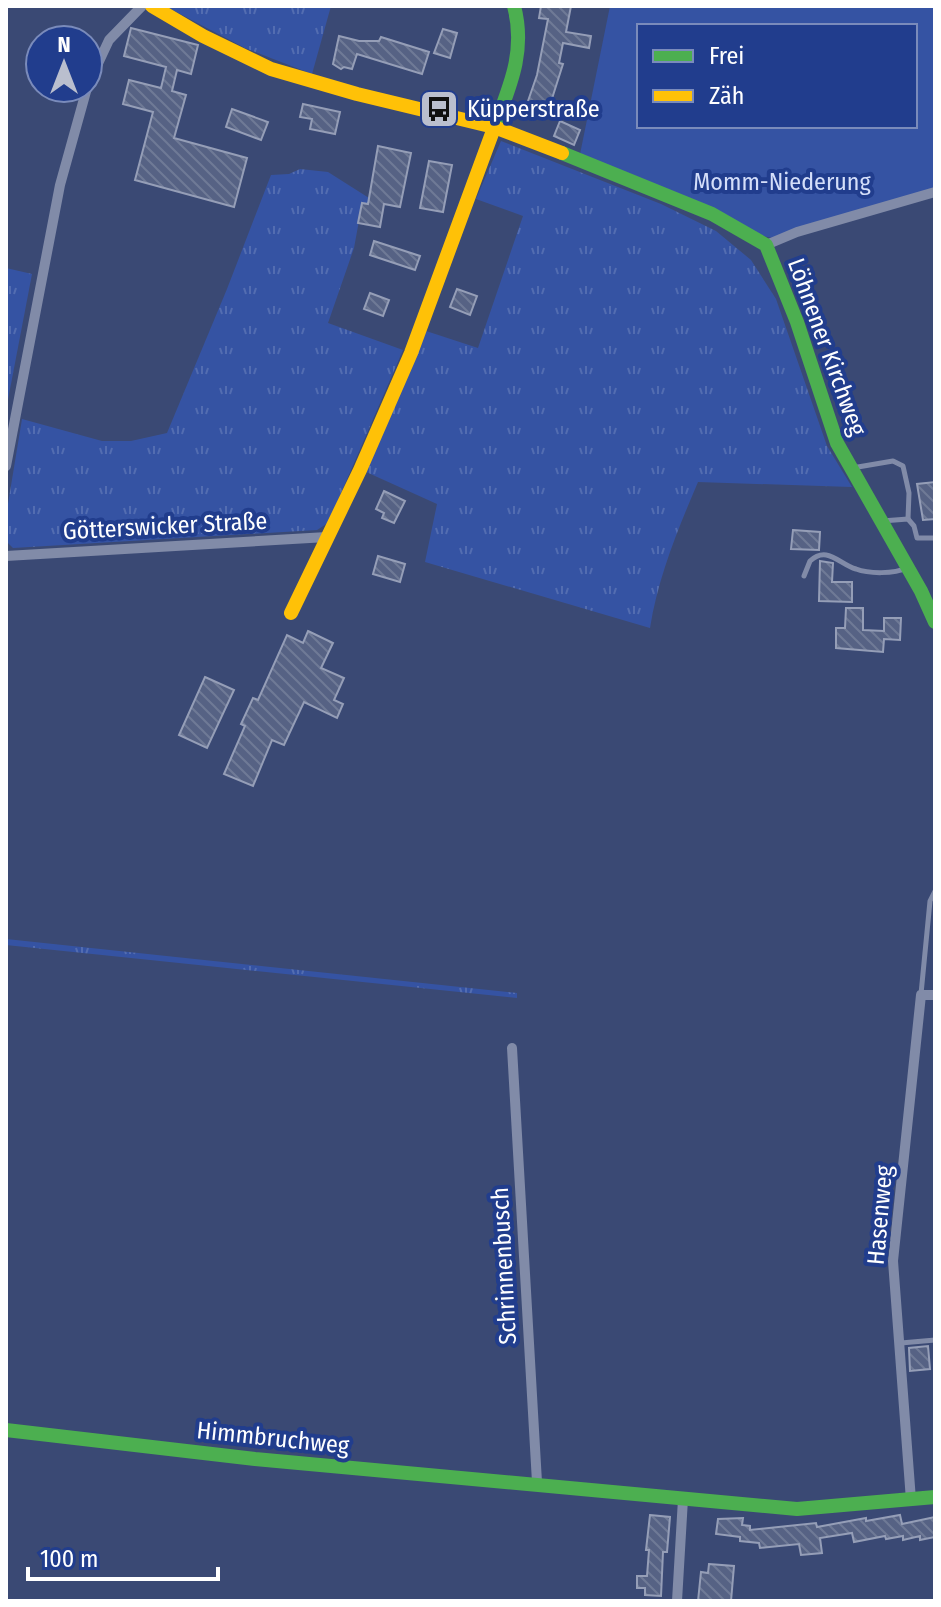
<svg xmlns="http://www.w3.org/2000/svg" width="941" height="1607" font-family="'Fira Sans Condensed',sans-serif">
<defs>
<pattern id="grass-tufts" width="24" height="20" patternUnits="userSpaceOnUse" patternTransform="scale(2)"><rect width="24" height="20" fill="#3553a3"/><path d="M3 7l-1-3M5 7V3M7 7l1-3M15 17l-1-3M17 17v-4M19 17l1-3" fill="none" stroke="#536db1"/></pattern>
<pattern id="building-back-hatch" width="6" height="6" patternUnits="userSpaceOnUse" patternTransform="scale(2)"><rect width="6" height="6" fill="#566284"/><path d="M-1 5l2 2M0 0l6 6M5-1l2 2" fill="none" stroke="#6f7a96"/></pattern>
</defs>
<rect width="100%" height="100%" fill="#3a4974"/>
<g fill="url(#grass-tufts)">
<path d="M165,6H331L312,74L245,48Z"/>
<path d="M501,141L661,204L716,231L751,260L776,299L827,446L852,487L698,482C678,529 658,577 650,628L425,562L437,504L364,471L426,331L478,348L523,216L476,199Z"/>
<path d="M300,169L328,172L369,198L368,204H362L354,248L328,323L403,350L328,523L317,530L13,548L6,541V516L22,419L102,441H131L167,433L227,289L271,175L289,174Z"/>
<path d="M6,268L32,274L6,410Z"/>
<path d="M6,939L517,993V998L6,945Z"/>
</g>
<path fill="#3553a3" fill-rule="evenodd" d="M610,6H935V196L783,240L751,234L578,164ZM639,26H915V126H639Z"/>
<g fill="url(#building-back-hatch)" stroke="#959eb7" stroke-width="2">
<path d="M541,6H571L566,32L591,36L589,48L563,43L559,63L563,64L549,108L528,101L537,75L548,19L539,18Z"/>
<path d="M131,28L198,45L191,74L177,70L172,91L186,95L174,138L247,158L234,207L135,180L153,112L123,104L129,80L161,88L166,67L124,56Z"/>
<path d="M443,29L457,33L450,58L434,53Z"/>
<path d="M339,36L359,41H379L381,37L429,52L422,74L357,54L352,69L344,67L341,69L333,64Z"/>
<path d="M303,104L340,112L335,134L310,129L312,119L300,117Z"/>
<path d="M232,109L268,122L261,140L226,127Z"/>
<path d="M560,121L580,130L574,145L554,136Z"/>
<path d="M378,146L411,153L400,207L384,204L380,227L358,223L362,203L368,204Z"/>
<path d="M429,161L452,165L443,212L420,208Z"/>
<path d="M374,241L420,256L415,270L370,255Z"/>
<path d="M457,289L477,296L470,315L450,307Z"/>
<path d="M370,293L389,300L383,316L364,309Z"/>
<path d="M935,482V519L923,520L917,484Z"/>
<path d="M384,491L405,501L394,523L382,518L384,513L376,509Z"/>
<path d="M793,530L820,532L819,550L791,549Z"/>
<path d="M378,556L405,564L400,582L373,574Z"/>
<path d="M820,561L833,563L832,582H852V602L819,601Z"/>
<path d="M846,608H863V630L884,631V618H901L900,640L884,639L883,652L836,648V628H845Z"/>
<path d="M308,631L333,643L321,668L344,678L334,700L343,704L337,718L304,702L284,745L272,740L253,786L224,774L245,726L241,724L253,698L258,700L287,635L303,643Z"/>
<path d="M205,677L234,690L207,748L179,735Z"/>
<path d="M928,1346L930,1369L910,1371L909,1348Z"/>
<path d="M650,1515L670,1517L667,1552H663L661,1596L645,1595V1588H637V1576H647L649,1550H646Z"/>
<path d="M900,1515L902,1524L935,1517V1537L920,1540V1536L903,1540V1536L886,1539L885,1536L854,1542L852,1533L820,1538L822,1553L801,1555L799,1544L760,1548L759,1543L740,1541V1537L716,1534L718,1519L743,1518L742,1525L750,1526V1530L816,1523L817,1527L866,1518V1521Z"/>
<path d="M709,1564L734,1566L731,1601H698L701,1572L708,1573Z"/>
</g>
<g fill="none" stroke-linecap="round" stroke-linejoin="round">
<g stroke="#818ba8" stroke-width="5">
<path d="M852,468L893,461L903,466L909,493L908,519"/>
<path d="M882,521L908,519L914,526L917,538H935"/>
<path d="M804,576L810,561C827,545 839,564 856,569C869,574 894,574 907,568"/>
<path d="M921,994L930,901L935,891"/>
<path d="M901,1343L935,1340"/>
</g>
<g stroke="#818ba8" stroke-width="10">
<path d="M88,85L109,40L142,6"/>
<path d="M766,245L797,232L935,192"/>
<path d="M6,466L60,185L87,88"/>
<path d="M6,556L327,537"/>
<path d="M512,1048L537,1482"/>
<path d="M911,1500L893,1261L921,995H935"/>
<path d="M677,1601L683,1499"/>
</g>
<g stroke="#4caf50" stroke-width="14">
<path d="M494,128C510,86 526,51 514,6"/>
<path d="M562,153L712,214L766,245L797,322L837,443L921,591L935,622"/>
<path d="M6,1430L255,1459L797,1509L935,1497"/>
</g>
<g stroke="#ffc107" stroke-width="14">
<path d="M152,6L203,36L271,69L357,94L494,127L562,153"/>
<path d="M291,613L360,470L411,353L494,128"/>
</g>
</g>
<defs>
<symbol id="bus-square" viewBox="-11 -11 22 22"><rect x="-9" y="-9" width="18" height="18" rx="4" fill="#babfce" stroke="#213d8d"/><path d="M-5-6H5V4H4V6H2V4H-2V6H-4V4H-5ZM-3.5-4V0h7V-4ZM-3.5 1.2v1.5H-2V1.2ZM2 1.2v1.5H3.5V1.2Z" fill="#111"/></symbol>
</defs>
<g fill-rule="evenodd">
<use href="#bus-square" x="417" y="87" width="44" height="44"/>
</g>
<g text-anchor="middle" stroke-width="8" stroke-linejoin="round" paint-order="stroke">
<g font-size="24" fill="#fff" stroke="#213d8d" text-anchor="start">
<text x="467" y="117">Küpperstraße</text>
</g>
<g font-size="24" fill="#d4def9" stroke="#213d8d">
<text x="782" y="190">Momm-Niederung</text>
</g>
<g font-size="24" fill="#fff" stroke="#213d8d">
<text transform="translate(827 347) rotate(70)" y="8">Löhnener Kirchweg</text>
<text transform="translate(165 526) rotate(-3)" y="8">Götterswicker Straße</text>
<text transform="translate(880 1215) rotate(-85)" y="8">Hasenweg</text>
<text transform="translate(504 1266) rotate(-93)" y="8">Schrinnenbusch</text>
<text transform="translate(273 1438) rotate(6)" y="8">Himmbruchweg</text>
</g>
</g>
<rect width="941" height="1607" fill="none" stroke="#ffffff" stroke-width="16"/>
<rect x="637" y="24" width="280" height="104" fill="#213d8d" stroke="#7a8bbb" stroke-width="2"/>
<rect x="653" y="50" width="40" height="12" fill="#4caf50" stroke="#7a8bbb" stroke-width="2"/>
<text x="709" y="64" font-size="24" fill="#ffffff">Frei</text>
<rect x="653" y="90" width="40" height="12" fill="#ffc107" stroke="#7a8bbb" stroke-width="2"/>
<text x="709" y="104" font-size="24" fill="#ffffff">Zäh</text>
<g transform="translate(64 64)"><circle r="38" fill="#213d8d" stroke="#7a8bbb" stroke-width="2"/>
<path d="M0-6L14 30L0 20L-14 30Z" fill="#babfce"/>
<text y="-12" font-size="22" font-weight="bold" text-anchor="middle" fill="#ffffff">N</text>
</g>
<path d="M28 1567v12h190v-12" fill="none" stroke="#ffffff" stroke-width="4"/>
<text x="40" y="1567" font-size="24" fill="#ffffff" stroke="#213d8d" stroke-width="6" paint-order="stroke">100 m</text>
</svg>
